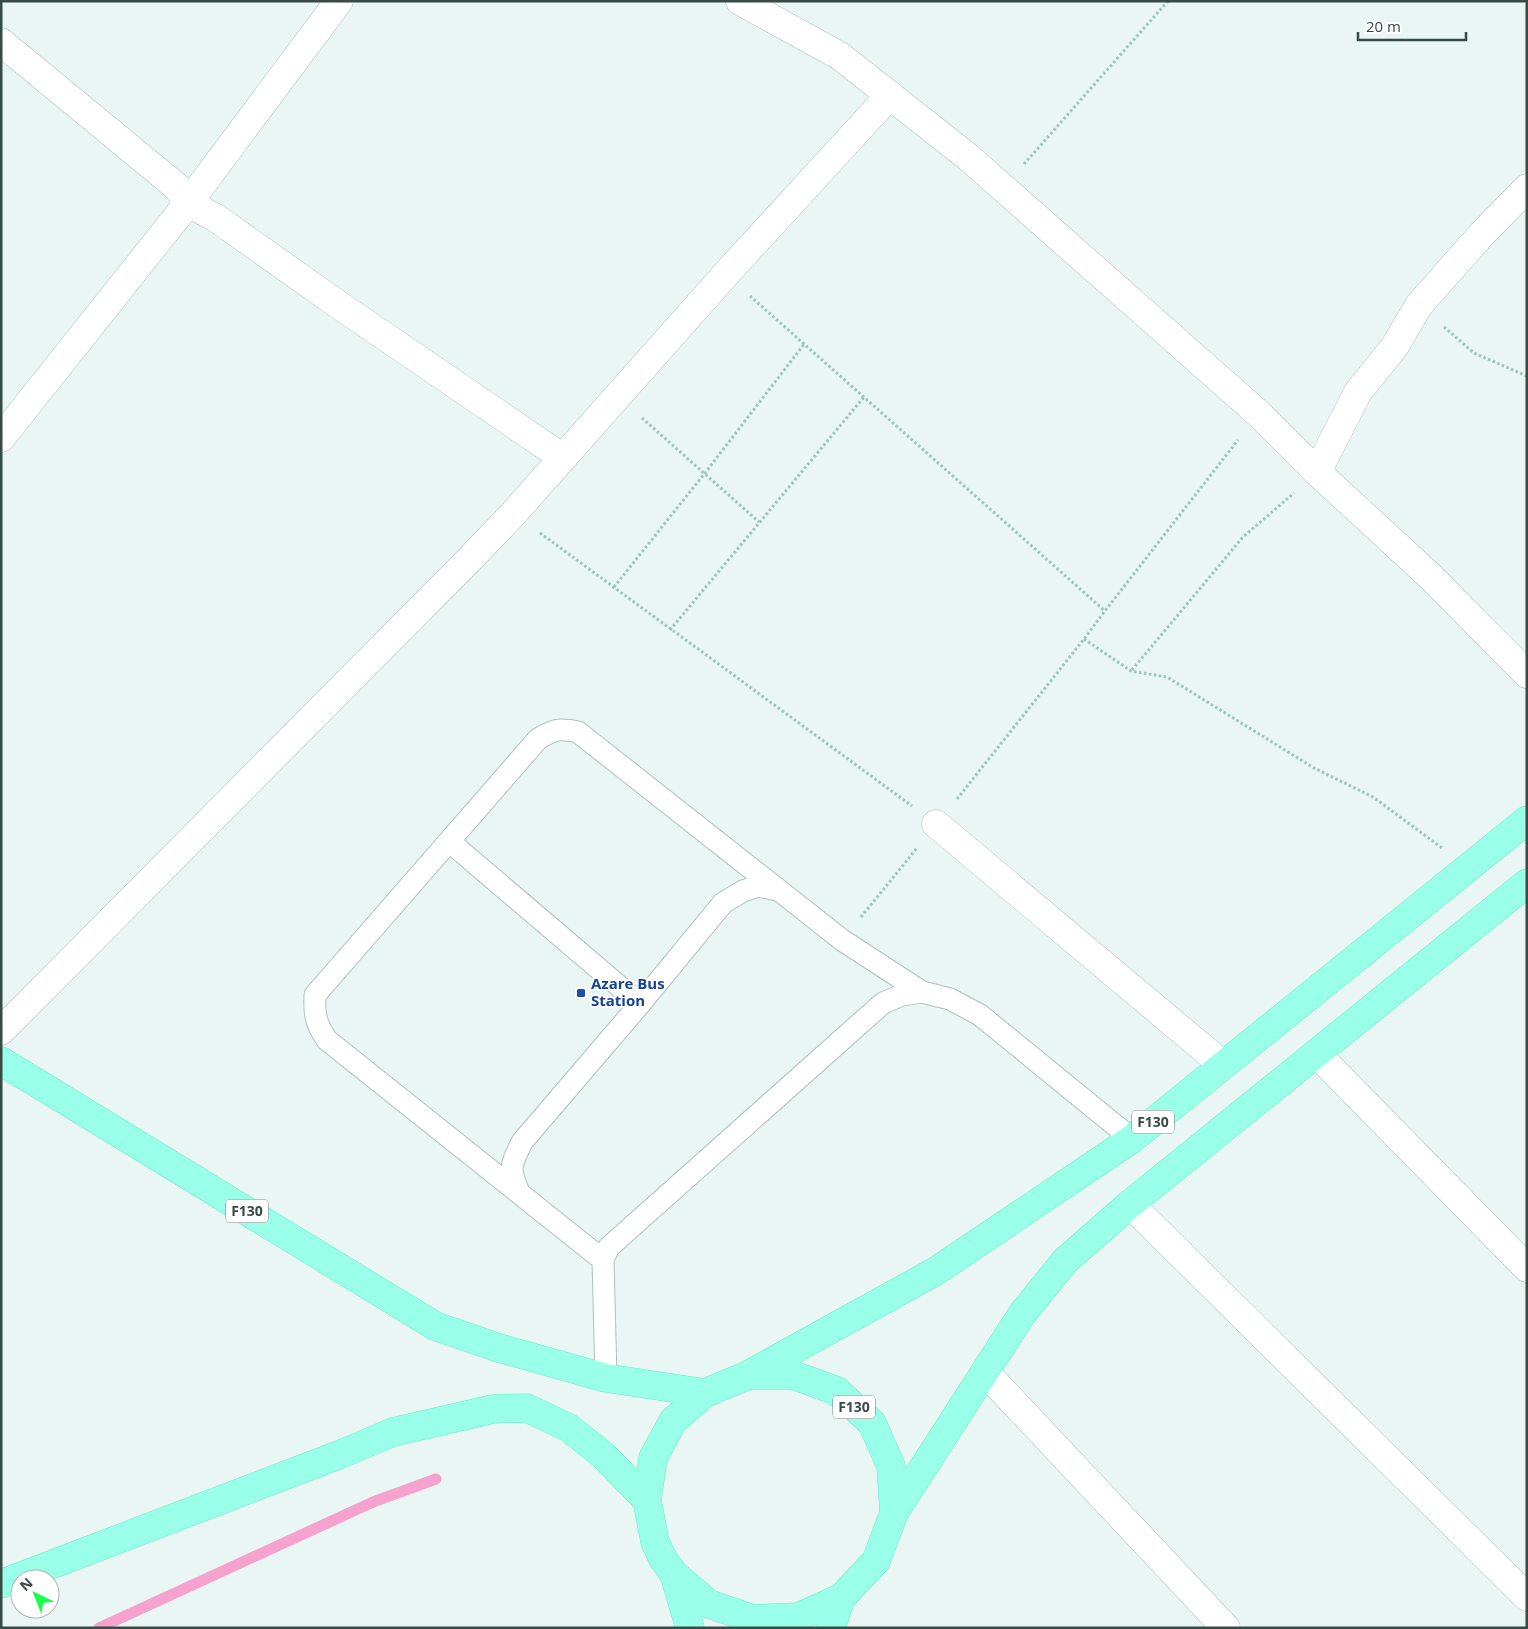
<svg xmlns="http://www.w3.org/2000/svg" width="1528" height="1629" font-family="'Open Sans',sans-serif">
<rect width="100%" height="100%" fill="#eaf6f3"/>
<g fill="none" stroke-linecap="round" stroke-linejoin="round">
<path stroke="#f5a3ce" stroke-width="11" d="M99,1628L373,1502L436,1479"/>
<defs>
<g id="service">
<path d="M450,842L640,1004"/>
<path d="M519,1192C508,1168 511,1165 522,1142L640,1004L723,903L743,891L758,886L777,890"/>
<path d="M603,1260L327,1040C316,1024 314,1015 315,995L538,739C555,729 559,728 578,732L842,940L922,992L950,999L980,1015L1132,1139"/>
<path d="M606,1378L603,1260L609,1247L883,1003L902,995L922,992"/>
</g>
<g id="minor">
<path d="M740,1L840,56L968,157L1259,414L1317,472L1432,578L1527,674"/>
<path d="M1,42L177,187L188,203L216,218L336,303L563,458"/>
<path d="M1,438L188,203L339,1"/>
<path d="M1317,472L1358,392L1395,346L1419,305L1482,234L1527,188"/>
<path d="M936,824L1223,1065"/>
<path d="M1,1031L466,563L513,514L726,274L890,95"/>
<path d="M1317,1054L1527,1268"/>
<path d="M1130,1204L1527,1597"/>
<path d="M985,1372L1226,1628"/>
</g>
<g id="primary">
<path d="M1527,820L1132,1139L936,1271L746,1376L705,1393L673,1421L653,1458L647,1500L655,1542L663,1559L674,1574L709,1604L753,1619L798,1617L841,1598L876,1561L894,1513L1022,1314L1065,1261L1130,1204L1527,883"/>
<path d="M1,1061L435,1326L499,1348L606,1378L705,1393"/>
<path d="M750,1375H793L837,1391L872,1423L891,1466L894,1513"/>
<path d="M674,1574L690,1628"/>
<path d="M1,1584L341,1454L393,1432L493,1409L527,1408L569,1428L603,1455L647,1500"/>
<path d="M831,1628L841,1598"/>
</g>
</defs>
<use href="#service" stroke="#abc2bc" stroke-width="23"/>
<use href="#minor" stroke="#abc2bc" stroke-width="29"/>
<use href="#primary" stroke="#62eccc" stroke-width="29"/>
<g stroke="#9cc5b9" stroke-width="3" stroke-dasharray="2.5 2.5" stroke-linecap="butt">
<path d="M1024,164L1168,1"/>
<path d="M750,296L1105,611"/>
<path d="M1444,327L1474,353L1527,376"/>
<path d="M642,418L759,522"/>
<path d="M540,533L912,806"/>
<path d="M614,587L705,473L805,343"/>
<path d="M670,630L864,397"/>
<path d="M1084,639L1131,671L1167,677L1314,768L1373,797L1442,848"/>
<path d="M1132,670L1243,537L1294,493"/>
<path d="M957,799L1084,639L1105,611L1238,440"/>
<path d="M861,917L917,848"/>
</g>
<use href="#service" stroke="#fff" stroke-width="21"/>
<use href="#minor" stroke="#fff" stroke-width="28"/>
<use href="#primary" stroke="#99ffe9" stroke-width="28"/>
</g>
<rect fill="#1a4fb4" stroke="#fff" stroke-width="2" x="576" y="988" width="10" height="10" rx="2.5"/>
<g text-anchor="middle" stroke-width="4" stroke-linejoin="round" paint-order="stroke">
<g fill="#fff" stroke="#73807c" stroke-width="1">
<rect x="1132" y="1110.5" width="42" height="23" rx="4"/>
<rect x="226" y="1199.5" width="42" height="23" rx="4"/>
<rect x="833" y="1395.5" width="42" height="23" rx="4"/>
</g>
<g font-size="14" font-weight="bold" fill="#374a44">
<text x="1153" y="1127">F130</text>
<text x="247" y="1216">F130</text>
<text x="854" y="1412">F130</text>
</g>
<g font-size="15" font-weight="bold" fill="#164399" stroke="#fff" text-anchor="start">
<text x="591" y="989">Azare Bus<tspan x="591" dy="17">Station</tspan></text>
</g>
</g>
<rect width="1528" height="1629" fill="none" stroke="#374a44" stroke-width="5"/>
<g transform="translate(35 1594) rotate(317)"><circle r="24" fill="#ffffff" stroke="#afb7b4"/>
<path d="M0-4L9 19L0 12L-9 19Z" fill="#17ff4a"/>
<text y="-8" font-size="14" font-weight="bold" text-anchor="middle" fill="#374a44">N</text>
</g>
<path d="M1358 32v8h108v-8" fill="none" stroke="#374a44" stroke-width="2.5"/>
<text x="1366" y="32" font-size="15" fill="#374a44" stroke="#ffffff" stroke-width="4" paint-order="stroke">20 m</text>
</svg>
